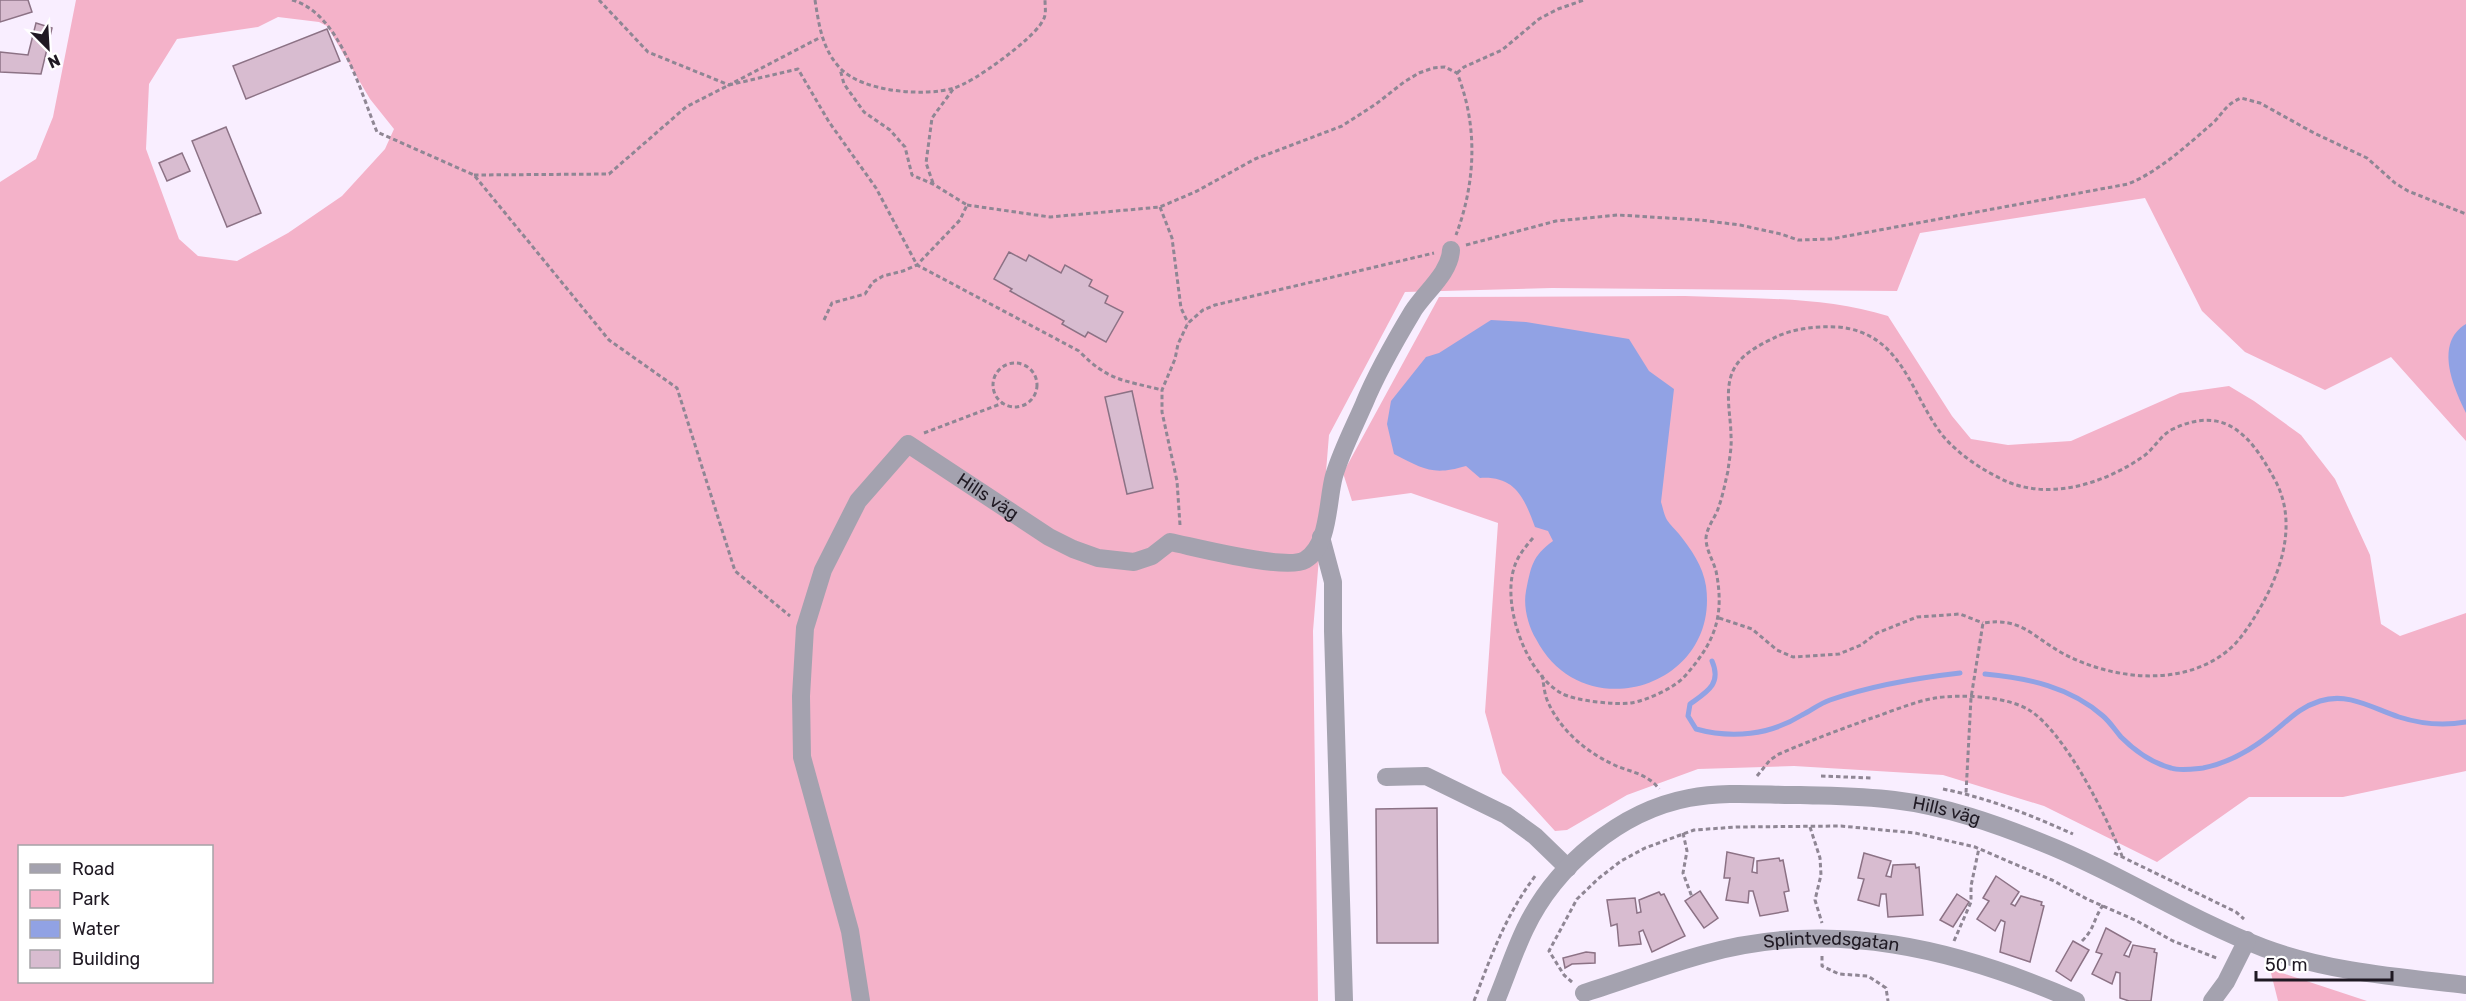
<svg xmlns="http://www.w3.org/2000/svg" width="2466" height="1001" font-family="Rubik,sans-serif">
<rect width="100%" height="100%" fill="#f9eeff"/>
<g fill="#f4b2c9" fill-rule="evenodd">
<path d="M76,0H2466V441L2391,357L2325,390L2245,352L2202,311L2145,198L1920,233L1897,291L1552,288L1405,292L1329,435L1313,631L1318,1001H0V182L36,159L53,117ZM278,17L319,22L327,26L370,99L394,129L385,149L342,196L288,233L237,261L198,256L179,239L146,149L149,84L177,39L258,27ZM20,846H212V982H20Z"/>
<path d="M1685,296C1752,299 1823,296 1888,316L1952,416L1971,439L2008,445L2071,441L2180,393L2229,386L2254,401L2301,435L2335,479L2370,555L2381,624L2400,636L2466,613V771L2343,797H2249L2157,862L2044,806L1943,775L1794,766L1698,769L1627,795L1567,830L1555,831L1502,773L1485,712L1498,523L1411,493L1352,501L1343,473L1439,297Z"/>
<path d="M2270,969L2367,1001H2278Z"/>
</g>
<g fill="#91a2e4">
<path d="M1491,320L1526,322L1629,339L1649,371L1674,389L1661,502C1663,508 1664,515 1667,520C1670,525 1675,529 1679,534C1691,549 1703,566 1706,586C1720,687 1583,730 1536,639C1528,626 1523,606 1526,591C1531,567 1532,556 1553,541L1548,531L1535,527C1524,497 1515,476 1480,478L1466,466C1432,476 1424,469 1394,454L1387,424L1391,401L1426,357L1439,353Z"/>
<path d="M2466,324V413C2453,387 2434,343 2466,324Z"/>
</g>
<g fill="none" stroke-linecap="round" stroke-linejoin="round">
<g stroke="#91a2e4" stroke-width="5">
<path d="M1712,661C1722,684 1707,692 1690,704L1688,716L1696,729C1732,739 1770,735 1802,715C1812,710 1819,704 1830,700C1873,685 1916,678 1960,673"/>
<path d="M1985,674C2028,678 2070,687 2103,716C2110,722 2115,730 2121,737C2135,751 2152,763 2171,768C2180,771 2193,769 2203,768C2229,763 2251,750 2271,734C2289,720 2298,708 2320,701C2348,692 2372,708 2399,717C2421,724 2443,726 2466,722"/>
</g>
</g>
<g fill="#d8bcd0" stroke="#8c7285" stroke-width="1.5">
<path d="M0,0H28L32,12L0,22Z"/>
<path d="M36,23L52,28L41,74L0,72V52L28,55Z"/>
<path d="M327,29L340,61L246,99L233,66Z"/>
<path d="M226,127L261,213L227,227L192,141Z"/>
<path d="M182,153L190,171L167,181L159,163Z"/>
<path d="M1009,252L1026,261L1029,255L1061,273L1065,265L1092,280L1089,286L1108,296L1105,303L1123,312L1106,342L1088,332L1085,337L1062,324L1064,321L1010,291L1012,289L994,279Z"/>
<path d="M1132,391L1153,488L1127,494L1105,397Z"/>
<path d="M1437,808L1438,943H1377L1376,809Z"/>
<path d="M1727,852L1754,858L1752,872L1757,873V861L1779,858L1780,861L1783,860L1789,891L1784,892L1788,911L1760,916L1753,891H1749L1748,903L1726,900L1730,878H1724Z"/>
<path d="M1864,853L1891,861L1886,876L1891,877L1893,865L1915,864L1916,868L1919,867L1923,915L1888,917L1886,894H1881L1879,906L1858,900L1864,879L1858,878Z"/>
<path d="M1996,876L2019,892L2011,904L2015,906L2021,896L2042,902L2041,905L2044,906L2030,962L2000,952L2005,922L2001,920L1995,931L1977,919L1989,901L1983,898Z"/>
<path d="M1700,891L1718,918L1704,928L1685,901Z"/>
<path d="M1659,892L1661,895L1664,894L1685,936L1652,952L1643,930L1639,932L1641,944L1619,946L1617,924L1611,926L1607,900L1635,898L1637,913L1641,912L1639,900Z"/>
<path d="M1957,894L1969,902L1953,927L1940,920Z"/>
<path d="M2106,928L2131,942L2124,955L2129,957L2133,945L2155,949L2154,952L2157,953L2151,1001H2129L2120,998V973L2116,972L2112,984L2092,974L2102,954L2096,952Z"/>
<path d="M2073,941L2089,950L2071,981L2056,971Z"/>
<path d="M1586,952L1595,953V963L1572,964L1565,968L1563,958Z"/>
</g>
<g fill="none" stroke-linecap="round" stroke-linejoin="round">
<g stroke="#8f8694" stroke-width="3" stroke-dasharray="4.5 3" stroke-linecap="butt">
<path d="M292,0C340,13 360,91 377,132L474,175L609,340L677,388L735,571L790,616"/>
<path d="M599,0L648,52L729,85L821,37"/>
<path d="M815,0C819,25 822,49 840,68C862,92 925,97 954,88C973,83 1033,39 1042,22C1047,15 1045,8 1045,0"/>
<path d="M1457,73L1464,67L1502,50L1539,19L1558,9L1584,0"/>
<path d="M474,175L609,174L686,107L729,85L798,69L829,122L876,188L917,265L1079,351C1108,381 1123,380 1162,390"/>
<path d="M933,183L926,163L932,118L954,88"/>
<path d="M967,205L1050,217L1160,207L1197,191L1255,159L1342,126L1376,104L1404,82L1419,73L1433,68L1445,67L1457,73C1478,125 1476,182 1456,235"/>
<path d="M1160,207L1172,238L1181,308L1188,323"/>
<path d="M1466,245L1556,221L1618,215L1700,220L1740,225L1781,234L1798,240L1831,239L2128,184C2160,171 2187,145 2213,123C2224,112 2225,105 2241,98L2260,103L2314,133L2367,158L2395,183L2408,191L2466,214"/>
<path d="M824,320L832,303L865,294L873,282L883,276L903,271L917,265L960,220L967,205L933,184L912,175L905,147L890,130L864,112L844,84L840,69"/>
<circle cx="1015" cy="385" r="22"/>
<path d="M924,433L1003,403"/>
<path d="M1180,525L1177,481L1162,412V390L1175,359L1178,344L1188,323L1203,310L1215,305L1434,253"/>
<path d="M1533,538C1525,547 1517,557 1514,568C1502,606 1526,673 1561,693C1575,701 1615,705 1631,703C1648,700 1674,688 1685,676C1715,642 1725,616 1716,571C1713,560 1706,550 1706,538C1707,526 1716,517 1719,506C1723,495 1725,483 1728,471C1729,460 1732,448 1731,436C1731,415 1723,387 1735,367C1743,353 1763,343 1778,336C1797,328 1817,326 1838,327C1903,333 1910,394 1943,436C1959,455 1985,472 2008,482C2052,500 2104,483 2141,458C2154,450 2159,436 2173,429C2227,403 2253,439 2276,482C2297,523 2282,570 2260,608C2253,620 2245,633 2235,644C2190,689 2114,681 2062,653C2032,636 2021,617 1983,623L1971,698L1966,793"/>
<path d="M1719,618L1752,629L1777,650L1793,657L1839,654L1861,645L1877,633L1917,617L1960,614L1983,623"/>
<path d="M1542,675C1544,684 1544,694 1548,702C1561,732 1590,755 1619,767C1633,772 1650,776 1659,789"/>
<path d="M1757,776L1770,760L1779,754C1809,741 1839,730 1869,719C1890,712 1913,702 1935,698C1961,694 2006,696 2029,710C2065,732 2107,817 2122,856"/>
<path d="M1821,776L1872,778"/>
<path d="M1943,789C1988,798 2031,815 2073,834"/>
<path d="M1810,827L1820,858L1821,875L1815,900L1822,923"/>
<path d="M1683,833L1687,851L1683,873L1692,897"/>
<path d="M2114,853L2236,912L2244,919"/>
<path d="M1954,941L1971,902V886L1979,848"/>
<path d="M2082,941C2095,928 2093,920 2103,905"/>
<path d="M1822,956V966L1839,974L1868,976L1886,988L1888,1001"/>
<path d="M1572,982L1564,975L1549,951L1577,899L1599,878L1621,861L1645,848L1694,830L1737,827L1841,826L1915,833L1975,847L2052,880L2087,899L2137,921L2173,941L2219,959"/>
<path d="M1474,1001C1491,956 1506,914 1536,875"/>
</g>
<g stroke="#a4a2af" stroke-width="18">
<path d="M1321,537L1333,582V631L1344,1001"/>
<path d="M1386,777L1426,776L1506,815L1535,836L1568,868"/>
<path id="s1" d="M1584,993C1624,981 1664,965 1705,954C1832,918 1958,949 2076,1001"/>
<path id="s2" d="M861,1001L850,931L802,757L801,696L805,628L823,570L858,501L908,444L1049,537L1073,549L1098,558L1134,562L1152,556L1170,542C1195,547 1286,571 1305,560C1330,545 1327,501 1334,476C1341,452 1354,427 1364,404C1377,372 1395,341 1413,311C1425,292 1450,273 1451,250"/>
<path id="s3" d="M1496,1001C1506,977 1514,952 1525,929C1555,866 1620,811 1689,798C1725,791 1764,795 1800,795C1831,796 1863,796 1894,800C1945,806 1996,824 2043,843C2119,873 2188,919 2264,948C2329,972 2398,977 2466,985"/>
<path d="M2212,1001L2226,982L2247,940"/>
</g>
</g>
<g text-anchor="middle" stroke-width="4.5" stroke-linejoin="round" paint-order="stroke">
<g font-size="18" fill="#1f1923" stroke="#fff">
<text dy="6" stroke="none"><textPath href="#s2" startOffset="690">Hills väg</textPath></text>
<text dy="6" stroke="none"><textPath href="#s3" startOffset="554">Hills väg</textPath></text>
<text dy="6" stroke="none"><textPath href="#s1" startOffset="255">Splintvedsgatan</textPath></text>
</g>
</g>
<rect x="18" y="845" width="195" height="138" fill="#ffffff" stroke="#a5a3a7" stroke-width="1.5"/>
<rect x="30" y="864" width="30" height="9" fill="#a4a2af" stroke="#a5a3a7" stroke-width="1.5"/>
<text x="72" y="875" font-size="18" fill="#1f1923">Road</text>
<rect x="30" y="890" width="30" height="18" fill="#f4b2c9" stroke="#a5a3a7" stroke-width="1.5"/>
<text x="72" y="905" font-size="18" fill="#1f1923">Park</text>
<rect x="30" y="920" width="30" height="18" fill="#91a2e4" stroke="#a5a3a7" stroke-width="1.5"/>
<text x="72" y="935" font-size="18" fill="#1f1923">Water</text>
<rect x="30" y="950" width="30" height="18" fill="#d8bcd0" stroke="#a5a3a7" stroke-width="1.5"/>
<text x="72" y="965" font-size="18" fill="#1f1923">Building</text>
<g transform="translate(48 48) rotate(156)" stroke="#ffffff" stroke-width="4.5" paint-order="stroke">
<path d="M0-4.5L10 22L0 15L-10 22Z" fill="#1f1923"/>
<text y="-9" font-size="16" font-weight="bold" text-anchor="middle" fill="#1f1923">N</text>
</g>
<path d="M2256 971v9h136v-9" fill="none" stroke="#1f1923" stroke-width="3"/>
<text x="2265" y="971" font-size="18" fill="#1f1923" stroke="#ffffff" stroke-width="4.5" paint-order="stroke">50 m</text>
</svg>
